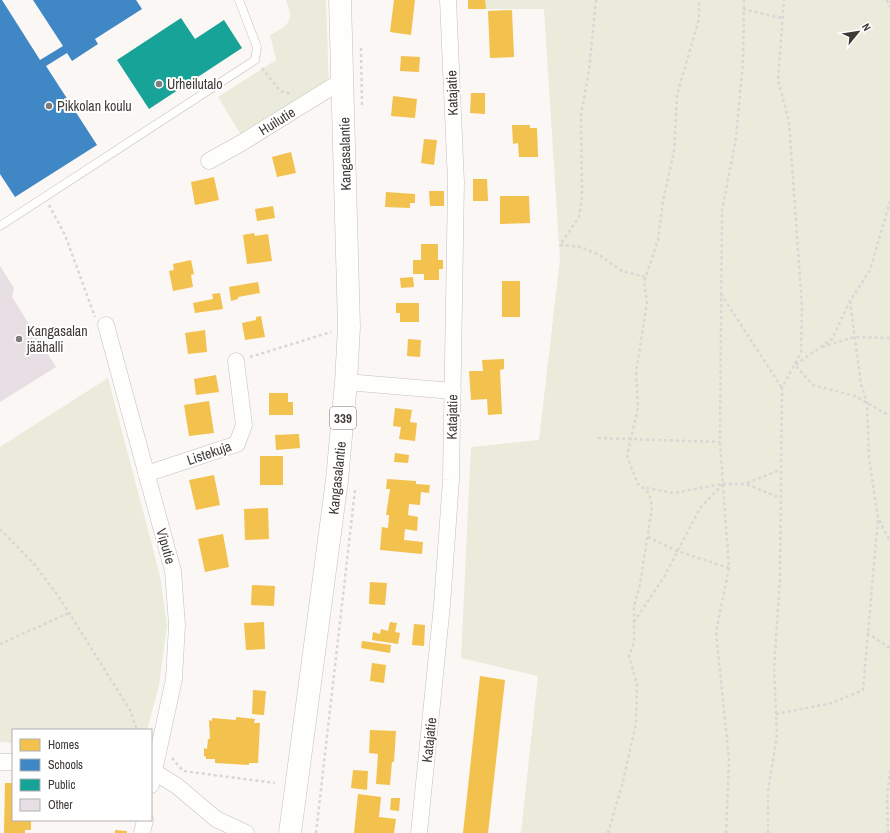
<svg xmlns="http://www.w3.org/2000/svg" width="890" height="833" font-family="'Archivo Narrow',sans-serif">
<rect width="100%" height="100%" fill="#fbf7f4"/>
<g fill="#eaebda">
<path d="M286,0H326L329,89L241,135L218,97L276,60L270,35C288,26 295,21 286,0Z"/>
<path d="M470,0H890V833H521L538,676L461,658L471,447L539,440L560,259L544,9H469Z"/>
<path d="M108,378L160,576L167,625L159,685L147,730H13V743L0,742V447Z"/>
</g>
<g fill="#f2c14e">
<path d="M394,0H415L411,35L390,32Z"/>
<path d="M468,0H485L486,9H468Z"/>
<path d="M512,10L514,57L490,58L488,11Z"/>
<path d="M401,56L420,57L419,72L400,71Z"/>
<path d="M471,93H485V114L470,113Z"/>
<path d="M393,96L417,99L415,118L391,116Z"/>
<path d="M512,125H530V128H537L538,157H519L518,143L513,144Z"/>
<path d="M424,139L437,140L434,165L421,163Z"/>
<path d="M291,152L296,173L277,177L272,157Z"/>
<path d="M214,177L219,200L195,205L191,182Z"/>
<path d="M473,179H487L488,201H473Z"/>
<path d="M429,191H444V206H430Z"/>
<path d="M386,192L415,194V203H410V208L385,207Z"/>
<path d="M500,196H529L530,223L500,224Z"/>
<path d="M273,206L275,218L257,221L255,209Z"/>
<path d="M254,233L255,236L268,234L272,261L247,264L243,235Z"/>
<path d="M421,244H438V260H443V269H439V280H424V274H413V260H421Z"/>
<path d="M191,260L194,274L191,275L193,287L173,291L169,271L174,270L173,264Z"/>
<path d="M413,277L414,287L401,288L400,278Z"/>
<rect x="502" y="281" width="18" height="36"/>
<path d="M258,282L260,293L238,297V299L231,301L229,287Z"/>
<path d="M220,293L223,309L195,313L193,303L213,299L212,294Z"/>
<path d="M396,303H419V322H400V313H396Z"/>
<path d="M261,316L265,337L245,340L242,323L256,320V317Z"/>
<path d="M205,330L207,352L188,354L185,333Z"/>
<path d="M408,339L421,340L420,357L407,356Z"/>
<path d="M504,359V369L500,370L502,414L488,415L487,399L471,400L469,371H483L482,360Z"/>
<path d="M216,375L219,392L196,395L194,379Z"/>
<path d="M269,393H288V402H293V415H269Z"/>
<path d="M209,401L214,433L189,436L184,405Z"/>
<path d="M395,408L412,410L410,422L417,423L415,441L399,439L401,427L393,426Z"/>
<path d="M299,434L300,448L276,450L275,435Z"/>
<path d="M395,453L409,455L408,463L394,462Z"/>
<rect x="260" y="456" width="23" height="29"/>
<path d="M214,475L220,505L196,510L189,480Z"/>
<path d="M387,479L416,481V484L430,485L429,493L421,492L420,505L409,504L408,515L418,517L417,531L405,529L404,540L423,542L422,554L380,550L382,527L388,528L389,515H386L390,489H386Z"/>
<path d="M268,508L269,539L245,540L244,509Z"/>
<path d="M223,534L229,567L205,572L198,539Z"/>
<path d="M370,582L387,583L385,605L369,604Z"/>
<path d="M252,585L275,586L274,606L251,605Z"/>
<path d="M264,622L265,649L246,650L244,623Z"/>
<path d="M390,622L397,623L395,632L400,633L398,644L372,640L373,632L380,634L381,629L388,631Z"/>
<path d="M414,624L425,625L424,646L412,645Z"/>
<path d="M362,641L391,645L390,653L361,648Z"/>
<path d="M372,663L386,665L384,683L370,681Z"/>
<path d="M480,676L505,680L488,833H463Z"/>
<path d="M253,690L266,691L264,715L252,714Z"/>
<path d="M236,717L255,719L254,723H260L258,763H249V765L215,763V759H206V757L204,756V748L207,749L208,739H210L209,720L212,721V718L236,720Z"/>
<path d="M370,730L396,731L394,762H392L390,785L376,784L378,754L369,753Z"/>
<path d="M353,770L368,771L367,790L351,788Z"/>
<path d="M5,783H13V820H31V830H25V833H4Z"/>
<path d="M358,794L381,797L379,817L396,819L394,833H354Z"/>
<path d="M391,798H400L399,811L390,810Z"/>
<path d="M115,830L127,831V833H115Z"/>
</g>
<path fill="#3f88c5" d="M0,0H2L40,60L63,46L33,0H136L142,9L95,39L98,44L72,61L67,53L46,66L97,145L15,197L0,174Z"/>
<path fill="#17a398" d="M181,18L195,39L224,20L242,48L149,109L117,60Z"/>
<path fill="#e7dfe4" d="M0,266L14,288L12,297L56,367L0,402Z"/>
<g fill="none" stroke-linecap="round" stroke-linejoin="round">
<defs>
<path id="service" d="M0,226L255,60L257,47L239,0"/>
<g id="minor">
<path d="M209,161L243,142L343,80"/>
<path d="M106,325L173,571L177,625L174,679L151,785"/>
<path d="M346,382L453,391"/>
<path d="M146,474L237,444L244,425L236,361"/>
<path d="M0,762H13"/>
<path d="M151,770L177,786L216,819L246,833"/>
<path d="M142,833L145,820"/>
<path d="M419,833L442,605L451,480L456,182L448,0"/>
</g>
<path id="primary" d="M290,833L337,480L346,382L349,327L340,0"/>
</defs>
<use href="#service" stroke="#c3c0be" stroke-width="9"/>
<use href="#minor" stroke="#c3c0be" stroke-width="17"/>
<use href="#primary" stroke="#c3c0be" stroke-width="23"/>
<g stroke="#d9d7d6" stroke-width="2.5" stroke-dasharray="3 3" stroke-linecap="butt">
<path d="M596,0L589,71L581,114L582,197L579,217L560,245L581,247L599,255L622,271L645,277"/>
<path d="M887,0L890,7"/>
<path d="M743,9L782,18"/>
<path d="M361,48L362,105"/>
<path d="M262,68L280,91L291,94"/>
<path d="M890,201L870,270L850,301L832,339L795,365L813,385L855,396L890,416"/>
<path d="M49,205L65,235L95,317"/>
<path d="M721,294L782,388"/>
<path d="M850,301L861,384L867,403L869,458L878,518L890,541"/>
<path d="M822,347L854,337L890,338"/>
<path d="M250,357L331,332"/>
<path d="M598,438L720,442"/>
<path d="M747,483L780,470"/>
<path d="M723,484H746L780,498"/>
<path d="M0,529L34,564L59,597L130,710L137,730"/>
<path d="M648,537L677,551L729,568"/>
<path d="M634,622L664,577L700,508L723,484L673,493L642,487"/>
<path d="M867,633L890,648"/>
<path d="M0,644L69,613"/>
<path d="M776,714L832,703L863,690L878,518"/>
<path d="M172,758L183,771L275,783"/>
<path d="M316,833L355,490"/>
<path d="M608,833L622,785L636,724L637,684L629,656L634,642V606L640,584L652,507L649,493L638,484L627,456L638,407L636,372L647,303L644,282L658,240L663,201L674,151L677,95L699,19V0"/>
<path d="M726,833L729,759L716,632L729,568L720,442L722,211L736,138L743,62L744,0"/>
<path d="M768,833V791L777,735L774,669L780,579L782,388L801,352L802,307L789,122L778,80L784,0"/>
<path d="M888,833L887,798L890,771"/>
</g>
<use href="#service" stroke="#fefefd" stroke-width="8"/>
<use href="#minor" stroke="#fefefd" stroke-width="16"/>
<use href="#primary" stroke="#fefefd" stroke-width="22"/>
</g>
<g fill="#807c79" stroke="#fff" stroke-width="1.5">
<circle cx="159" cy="84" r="4"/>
<circle cx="49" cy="106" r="4"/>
<circle cx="19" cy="339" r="4"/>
</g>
<g text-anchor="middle" stroke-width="4" stroke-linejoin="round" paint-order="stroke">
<rect fill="#fff" stroke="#787573" stroke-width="1" x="330" y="407" width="26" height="22" rx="3"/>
<g font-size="13" font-weight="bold" fill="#3e3a37">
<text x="343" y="423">339</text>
</g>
<g font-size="14" fill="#3e3a37" stroke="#fff" text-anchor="start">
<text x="167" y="89">Urheilutalo</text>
<text x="57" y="111">Pikkolan koulu</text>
<text x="27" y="336">Kangasalan<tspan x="27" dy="16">jäähalli</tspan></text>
</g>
<g font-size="14" fill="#3e3a37" stroke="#fff">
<text transform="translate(452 93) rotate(-92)" y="5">Katajatie</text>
<text transform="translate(277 121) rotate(-32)" y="5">Huilutie</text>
<text transform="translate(345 154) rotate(-91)" y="5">Kangasalantie</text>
<text transform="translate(452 417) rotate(-89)" y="5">Katajatie</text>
<text transform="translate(209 453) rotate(-19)" y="5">Listekuja</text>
<text transform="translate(337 478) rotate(-84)" y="5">Kangasalantie</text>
<text transform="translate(166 546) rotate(74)" y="5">Viputie</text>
<text transform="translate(429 740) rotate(-84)" y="5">Katajatie</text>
</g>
</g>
<rect x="12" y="729" width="140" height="92" fill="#ffffff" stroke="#b2b0af"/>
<rect x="20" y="739" width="20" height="12" fill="#f2c14e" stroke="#b2b0af"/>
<text x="48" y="749" font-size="12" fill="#3e3a37">Homes</text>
<rect x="20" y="759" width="20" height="12" fill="#3f88c5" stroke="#b2b0af"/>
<text x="48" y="769" font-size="12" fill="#3e3a37">Schools</text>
<rect x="20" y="779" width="20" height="12" fill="#17a398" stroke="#b2b0af"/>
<text x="48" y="789" font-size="12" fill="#3e3a37">Public</text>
<rect x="20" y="799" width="20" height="12" fill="#e7dfe4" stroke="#b2b0af"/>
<text x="48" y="809" font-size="12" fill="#3e3a37">Other</text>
<g transform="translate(858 32) rotate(60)" stroke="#ffffff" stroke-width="3" paint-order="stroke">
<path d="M0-3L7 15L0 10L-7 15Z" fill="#3e3a37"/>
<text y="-6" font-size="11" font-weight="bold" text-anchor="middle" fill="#3e3a37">N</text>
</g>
</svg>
